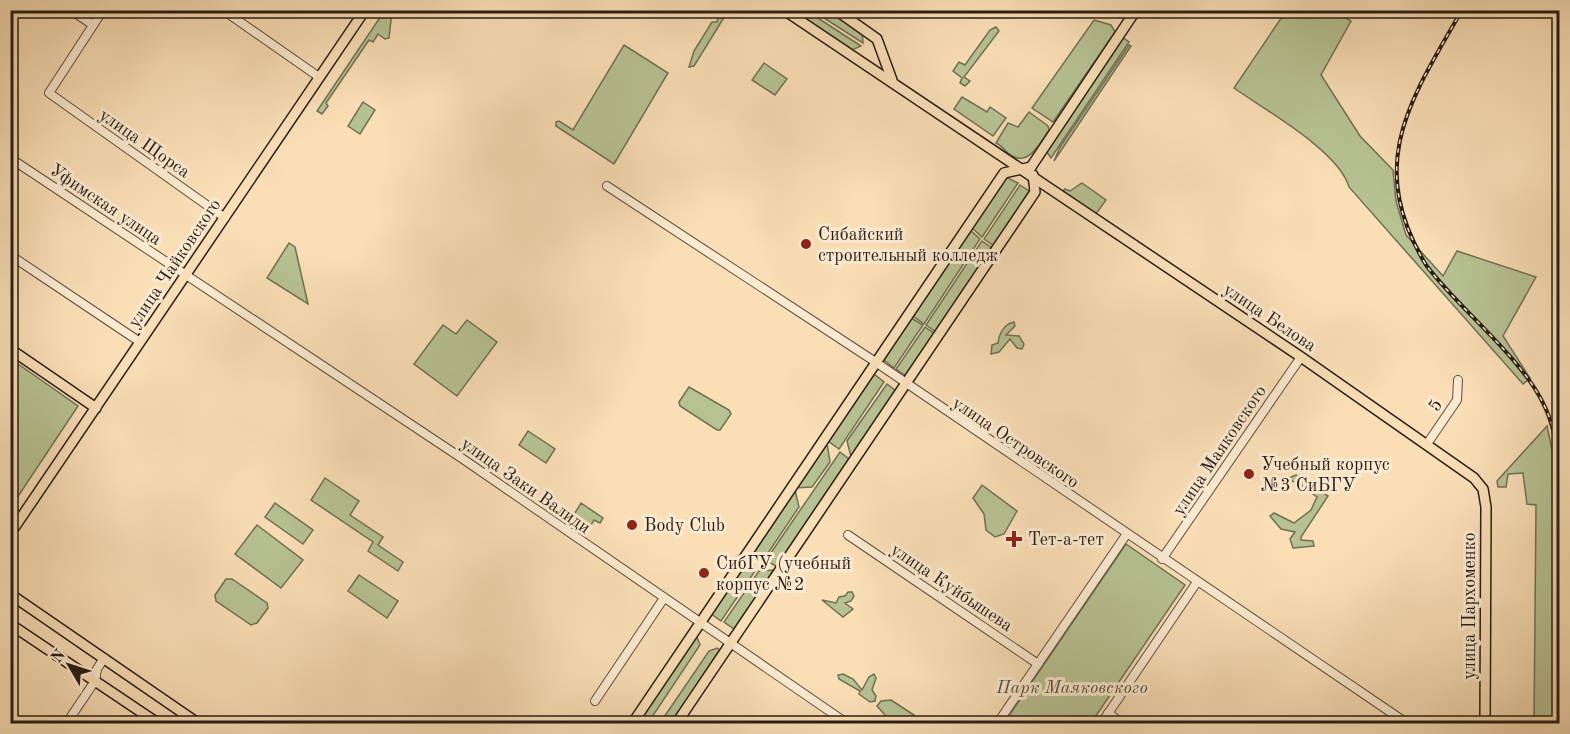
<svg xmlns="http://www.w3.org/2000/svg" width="1570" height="734" font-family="'Old Standard TT',serif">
<rect width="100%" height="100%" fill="#f9deb6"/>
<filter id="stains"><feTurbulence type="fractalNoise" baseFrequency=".00333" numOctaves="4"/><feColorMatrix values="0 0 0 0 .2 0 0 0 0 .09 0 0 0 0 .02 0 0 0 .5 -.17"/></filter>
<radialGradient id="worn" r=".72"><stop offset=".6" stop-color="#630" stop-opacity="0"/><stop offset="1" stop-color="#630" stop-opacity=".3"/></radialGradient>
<g fill="#b7c293" stroke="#707054" stroke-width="1.5">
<path d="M385,10L392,11L389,38L385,39L378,34L373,42L369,40L326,103L328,106L322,114L317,111Z"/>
<path d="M720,11H728L694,66L689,67L694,51L712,22H717Z"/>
<path d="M792,11H807L861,46L852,50Z"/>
<path d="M813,11H830L862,31L863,43Z"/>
<path d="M1286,11H1334L1351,21L1321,75L1360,136L1393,170L1396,201L1406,235L1443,276L1457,251L1536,277L1503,336L1530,378L1523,384L1349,187C1339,151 1265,110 1234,88Z"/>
<path d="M1094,20L1111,25L1115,32L1053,122L1032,108Z"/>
<path d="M996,27L999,31L964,77L970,81L965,86L960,83L962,78L953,71L959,62L965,65L990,30Z"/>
<path d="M1122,37L1129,42L1051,158L1046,151Z"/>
<path d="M624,45L668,73L614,164L556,126V122L559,121L573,130Z"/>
<path d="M1129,45L1131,46L1054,161L1060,147Z"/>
<path d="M764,63L787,79L775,95L752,80Z"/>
<path d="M962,97L987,112L990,107L1006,118L993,136L954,109Z"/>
<path d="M363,102L375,110L360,134L348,126Z"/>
<path d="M1029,112L1048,126L1049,130C1041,141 1030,166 1012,156C1006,153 1003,146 996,143L1008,123L1018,127Z"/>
<path d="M1006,177L1018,183L982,237L972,228Z"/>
<path d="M1082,183L1106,200L1096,214L1063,191L1065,189L1070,191Z"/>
<path d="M1020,185L1029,191L994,246L984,239Z"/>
<path d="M970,230L980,239L924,324L913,316Z"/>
<path d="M982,241L992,248L936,332L926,325Z"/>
<path d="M289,243L295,247L308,304L267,278Z"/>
<path d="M911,318L923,325L894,368L884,360Z"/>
<path d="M467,320L497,342L457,396L414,364L443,325L456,334Z"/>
<path d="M1014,322L1015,326L1006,335L1019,336L1024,344L1022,349L1017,348L1010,339L999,352L991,354L992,345L998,343C999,334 1004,324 1014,322Z"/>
<path d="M925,327L935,334L906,376L896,369Z"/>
<path d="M11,359L78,406L11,507Z"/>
<path d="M874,374L884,382L839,449L828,441Z"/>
<path d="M887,384L896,391L851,457L847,441Z"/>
<path d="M689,387L729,410L731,414L720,430H717L680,406L679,402Z"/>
<path d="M1547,426L1555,464L1559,534V723L1534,724L1536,505L1527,504L1523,473L1508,474L1506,487H1498L1497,481Z"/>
<path d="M528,431L555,449L546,463L519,445Z"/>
<path d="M827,443L830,462L812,487L796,488Z"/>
<path d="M840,452L849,459L777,567L766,560Z"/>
<path d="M1296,475L1328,496L1301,537V540L1313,541L1314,546L1293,548L1290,539L1295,532L1281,529L1270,516L1274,513L1294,523L1311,510L1317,497L1298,483L1286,479Z"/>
<path d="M325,478L359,501L350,515L383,537L378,545L403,562L398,571L368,551L373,542L311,500Z"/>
<path d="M982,485L1017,511L1004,534L995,537L986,530L984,514L973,498Z"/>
<path d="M795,490L799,507L764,559L753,551Z"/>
<path d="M275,503L313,530L303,544L265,517Z"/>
<path d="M581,503L603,518L600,523L594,520L589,529L572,518Z"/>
<path d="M257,525L303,560L281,588L235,554Z"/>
<path d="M1126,544L1185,585L1091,723H1004Z"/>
<path d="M751,553L755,571L721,621L710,613Z"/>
<path d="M775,570L734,629L724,622L759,571Z"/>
<path d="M359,575L398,601L387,618L348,591Z"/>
<path d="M226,579H232L267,603L268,608L257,623L251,625L216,601L215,595Z"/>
<path d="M848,592H852L854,596L851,601L845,603L853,609L843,617L822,600L836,603L839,597L845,596Z"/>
<path d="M696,635L700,645L648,723L636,724Z"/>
<path d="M717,648L720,650L671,723H660L709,651Z"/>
<path d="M843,674L853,679L862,690L869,677L874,674L876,678L872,690L876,696L875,701L870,702L859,694L860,691L839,679L838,675Z"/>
<path d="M891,700L914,715L909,723H892L877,706L881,701Z"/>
</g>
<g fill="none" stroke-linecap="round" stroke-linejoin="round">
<defs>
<g id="minor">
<path d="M71,10L93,25"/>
<path d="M103,10L49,93L225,218"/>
<path d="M223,10L319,77"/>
<path d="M10,158L463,459L848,724"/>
<path d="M607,186L871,359L1408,724"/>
<path d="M10,255L140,342"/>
<path d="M1427,444L1457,400L1458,380"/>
<path d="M848,535L1038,664"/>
<path d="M1162,559L1301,357"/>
<path d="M595,701L664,598"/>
<path d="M1108,713L1123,724"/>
<path d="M66,724L95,681L97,669L104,658"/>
<path d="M997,724L1126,535"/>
<path d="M1101,724L1197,582"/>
</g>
<g id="major">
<path d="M784,10L1301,357L1474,478L1483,489L1486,507L1485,724"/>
<path d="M836,10L877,39L892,80"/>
<path d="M1031,167L1136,10"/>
<path d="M10,349L96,408"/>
<path d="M10,534L365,10"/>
<path d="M10,594L199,724"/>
<path d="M10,624L159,724"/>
<path d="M632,724L1004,173L1031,167"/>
<path d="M676,724L1035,192L1033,175"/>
</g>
</defs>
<use href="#minor" stroke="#5d4d3d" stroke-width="10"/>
<use href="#major" stroke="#291d15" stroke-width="12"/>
<use href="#minor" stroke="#fbead0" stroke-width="8"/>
<use href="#major" stroke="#f9deb6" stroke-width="9"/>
<defs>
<path id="rail" d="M1462,10C1410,101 1365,163 1426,265C1459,309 1520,356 1543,403C1553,422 1557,444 1560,465"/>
</defs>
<use href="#rail" stroke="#291d15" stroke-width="4"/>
<use href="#rail" stroke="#fbead0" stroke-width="1.5" stroke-dasharray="4.5" stroke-linecap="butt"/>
</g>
<g fill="#8f2418" stroke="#fbead0" stroke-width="2">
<circle cx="806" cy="244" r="6"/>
<circle cx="1249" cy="474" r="6"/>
<circle cx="632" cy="525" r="6"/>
<path d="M1011 530h6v6h6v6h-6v6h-6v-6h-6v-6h6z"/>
<circle cx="704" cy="573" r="6"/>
</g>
<g text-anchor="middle" stroke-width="6" stroke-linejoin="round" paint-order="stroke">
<g font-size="18" fill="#291d15" stroke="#fbead0">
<text transform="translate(145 143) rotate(35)" y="6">улица Щорса</text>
<text transform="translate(106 204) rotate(34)" y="6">Уфимская улица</text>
<text transform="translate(174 263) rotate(-56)" y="6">улица Чайковского</text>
<text transform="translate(1270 317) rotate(34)" y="6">улица Белова</text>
<text transform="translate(1435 405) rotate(-55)" y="6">5</text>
<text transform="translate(1016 442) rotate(34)" y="6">улица Островского</text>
<text transform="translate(1219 450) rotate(-56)" y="6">улица Маяковского</text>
<text transform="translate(526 485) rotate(35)" y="6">улица Заки Валиди</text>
<text transform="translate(952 587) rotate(34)" y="6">улица Куйбышева</text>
<text transform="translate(1469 606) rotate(-90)" y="6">улица Пархоменко</text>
</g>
<g font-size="18" fill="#291d15" stroke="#fbead0" text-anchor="start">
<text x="818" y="240">Сибайский<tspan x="818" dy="21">строительный колледж</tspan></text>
<text x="1261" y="470">Учебный корпус<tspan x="1261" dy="21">№3 СиБГУ</tspan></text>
<text x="644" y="531">Body Club</text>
<text x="1028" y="545">Тет-а-тет</text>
<text x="716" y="569">СибГУ (учебный<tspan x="716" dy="21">корпус №2</tspan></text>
</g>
<g font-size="18" font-style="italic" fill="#544f3b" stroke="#fbead0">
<text x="1072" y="693">Парк Маяковского</text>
</g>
</g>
<rect width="1570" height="734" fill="none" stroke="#f9deb6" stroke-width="36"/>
<rect x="12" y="12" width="1546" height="710" fill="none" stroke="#291d15" stroke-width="3"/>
<rect x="18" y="18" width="1534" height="698" fill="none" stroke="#291d15" stroke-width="1.5"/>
<g transform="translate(69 665) rotate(309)" stroke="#fbead0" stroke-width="4.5" paint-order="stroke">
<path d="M0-4.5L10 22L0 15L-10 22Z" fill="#291d15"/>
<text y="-9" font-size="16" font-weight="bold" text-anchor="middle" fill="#291d15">N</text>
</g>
<rect width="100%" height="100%" filter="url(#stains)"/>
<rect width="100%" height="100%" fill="url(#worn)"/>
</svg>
